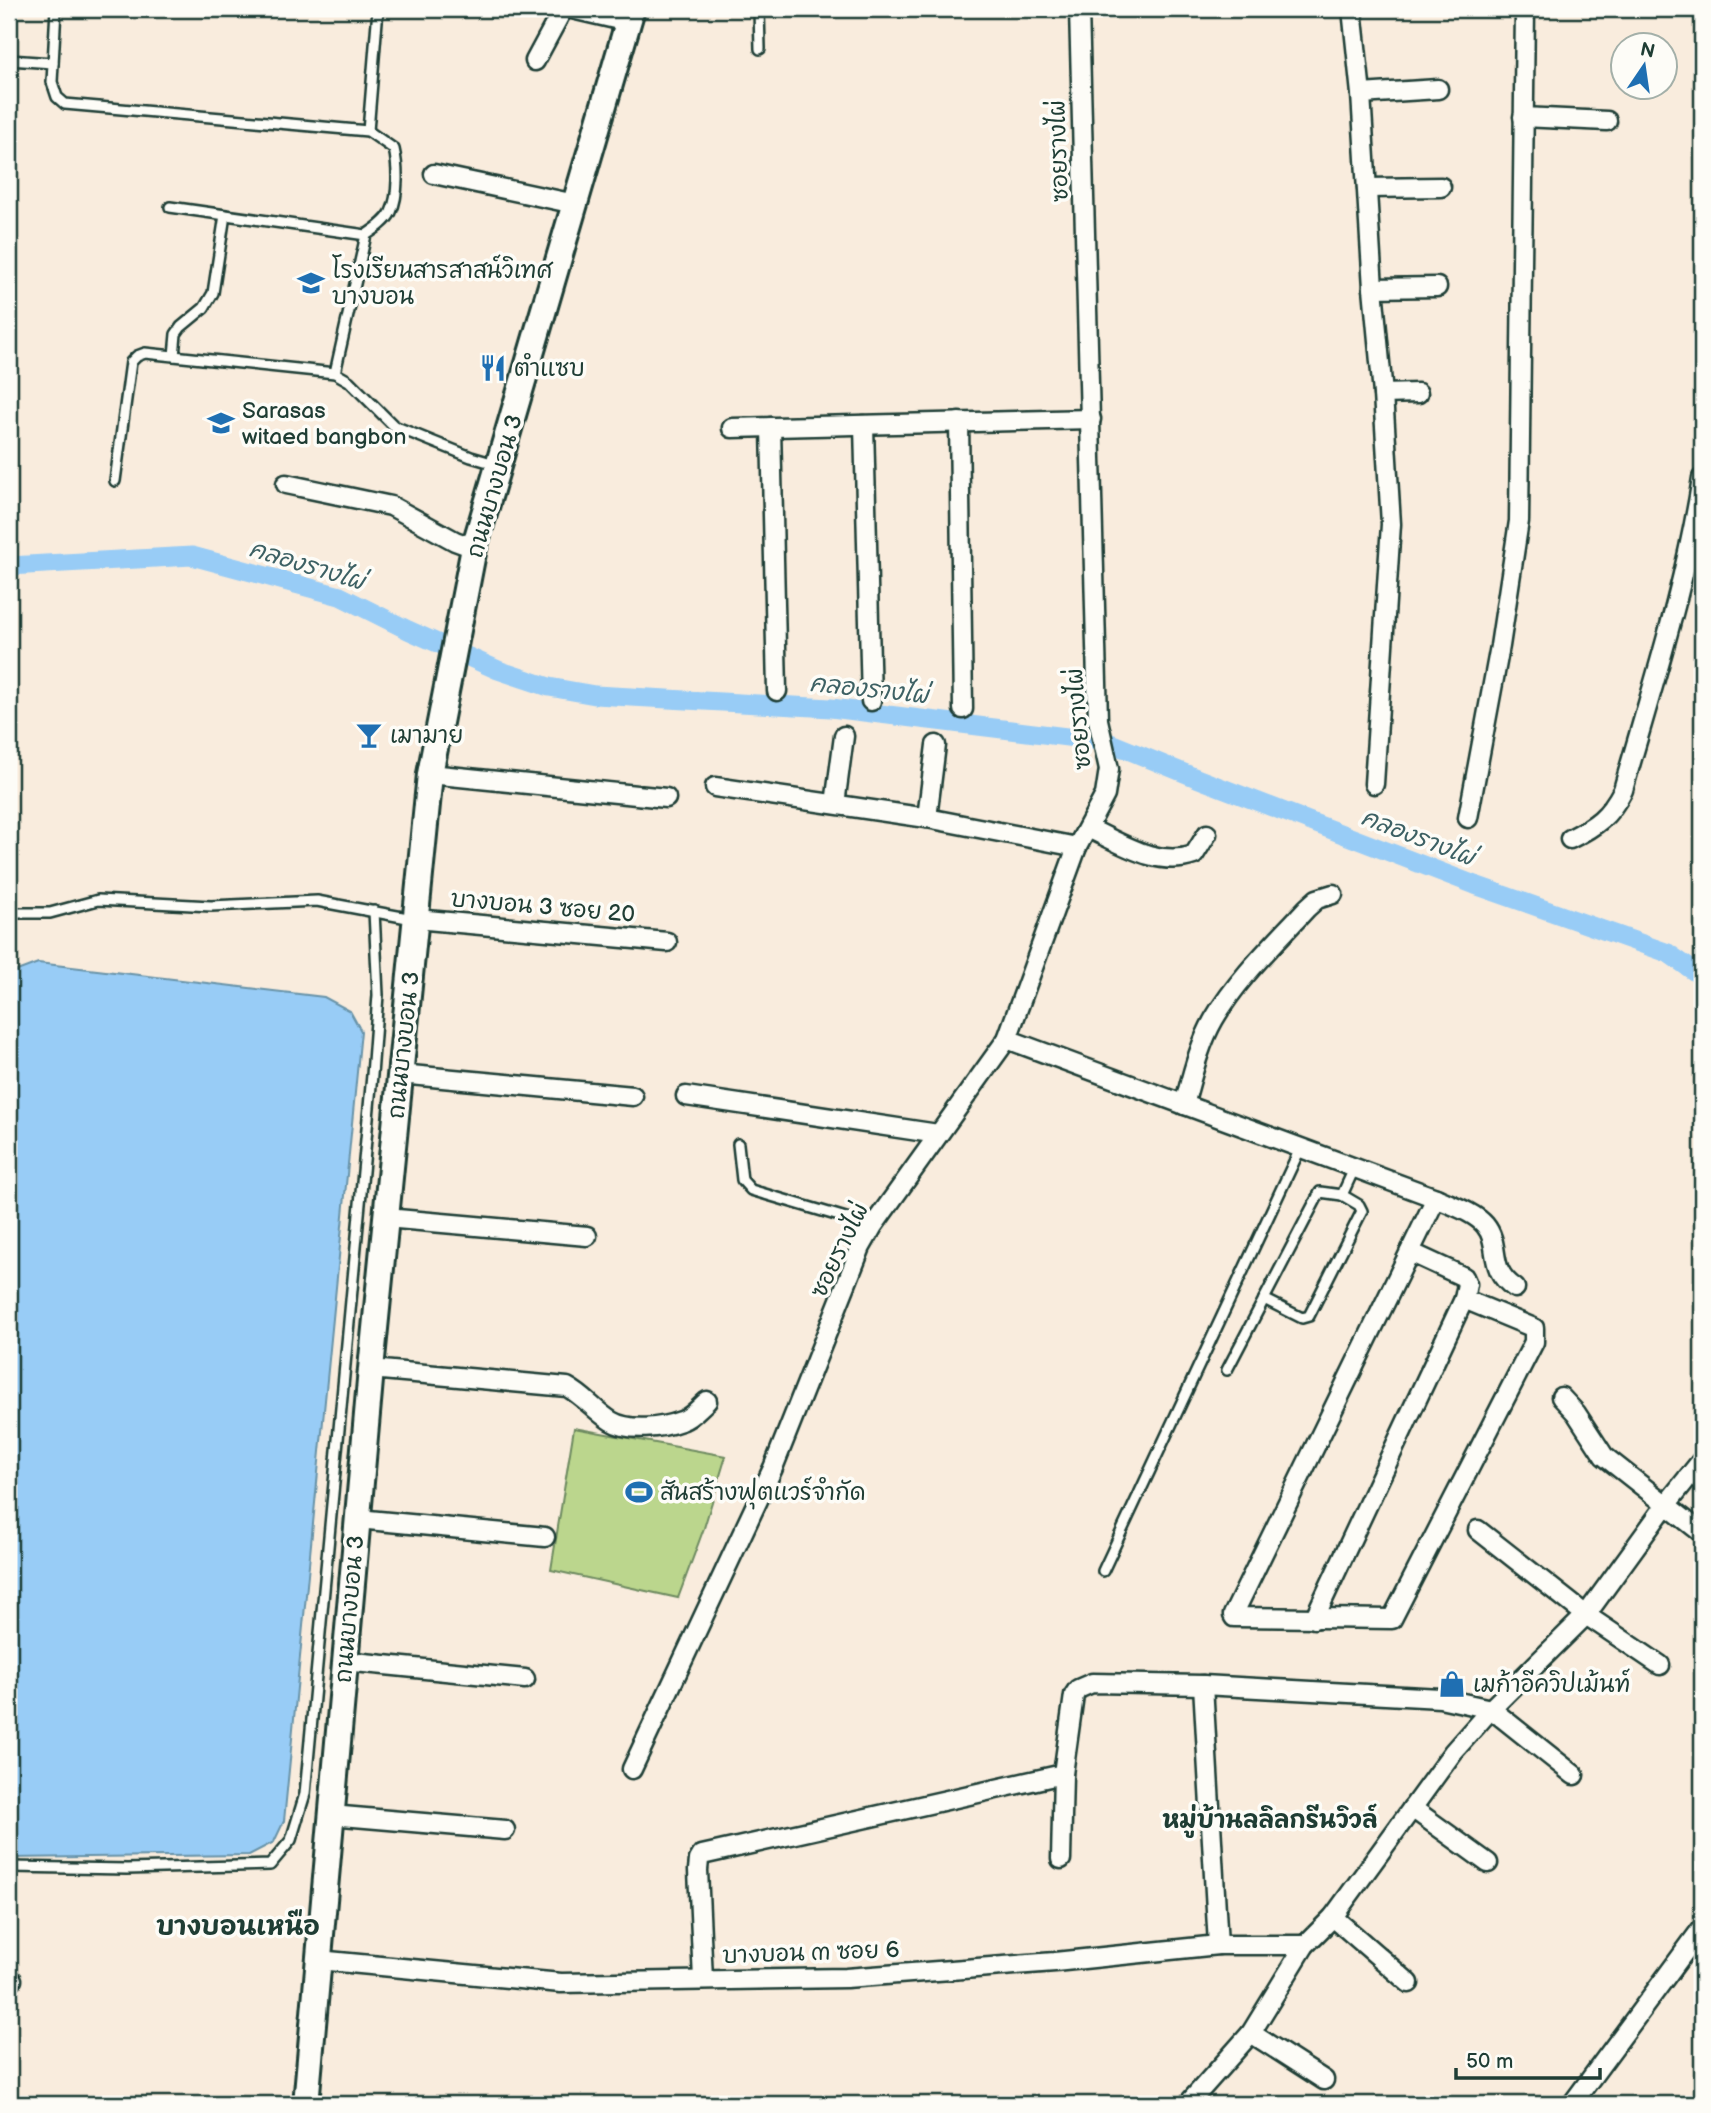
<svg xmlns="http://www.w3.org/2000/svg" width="1711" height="2113" font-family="'Balsamiq Sans','Playpen Sans Thai',sans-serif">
<rect width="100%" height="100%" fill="#f9ecdd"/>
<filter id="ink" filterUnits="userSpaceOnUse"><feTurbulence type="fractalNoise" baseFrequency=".0143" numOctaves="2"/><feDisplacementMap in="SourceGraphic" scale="14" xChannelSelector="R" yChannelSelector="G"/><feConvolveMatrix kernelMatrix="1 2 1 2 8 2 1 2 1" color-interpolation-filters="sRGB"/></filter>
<g filter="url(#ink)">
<path fill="#bbd68d" stroke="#6d8a60" stroke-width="2" d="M574,1428L726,1456L704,1528L678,1598L551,1570Z"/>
<path fill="#98ccf6" stroke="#6893a8" stroke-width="2" d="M38,963L324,997L350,1011L361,1031L284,1821L274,1842L249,1855L9,1858V974Z"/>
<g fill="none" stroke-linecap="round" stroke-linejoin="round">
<path stroke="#98ccf6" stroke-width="19" d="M9,566L192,556L340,596L408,630L498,670L549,687L595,695L831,708L1108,742L1199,779L1475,885L1668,953L1702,977"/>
<defs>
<g id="lane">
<path d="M56,9L52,82L57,97L65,104L368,131L394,149C398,166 399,195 391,212C386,222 375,229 366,235L335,373"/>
<path d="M759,9L760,49"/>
<path d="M9,60L53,63"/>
<path d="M368,131L378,9"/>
<path d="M170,207L366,235"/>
<path d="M174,356L176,334L181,327L204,308L213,293L225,215"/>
<path d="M115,481L131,362L137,356L145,353L335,373L349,381L394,426L471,457L495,464"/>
<path d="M9,913H50L98,900L211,906L317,901L413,919"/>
<path d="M738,1144L742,1180L751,1190L873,1226"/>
<path d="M1264,1299L1302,1318L1309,1316L1362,1211L1359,1205L1342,1195"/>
<path d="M1227,1370L1320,1192L1342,1195L1354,1169"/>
<path d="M1103,1571L1300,1149"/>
<path d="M9,1867L127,1869L270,1865L291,1840L305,1794L372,1075L378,995L374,911"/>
</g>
<g id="street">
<path d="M572,9L628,22"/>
<path d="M1352,9L1361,94L1373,288L1383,394L1391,524L1374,784"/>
<path d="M535,61L563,9"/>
<path d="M1361,94L1438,89"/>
<path d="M1523,117L1607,121"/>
<path d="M434,174L575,204"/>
<path d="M1367,188L1441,187"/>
<path d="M1373,288L1437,287"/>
<path d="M1383,394L1418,393"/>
<path d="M959,422L963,709"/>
<path d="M864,425L871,701"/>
<path d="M771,427L777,691"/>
<path d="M732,428L1091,419"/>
<path d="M286,484L391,506L455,541L474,548"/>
<path d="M430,774L666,798"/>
<path d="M715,787L927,818L1077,847"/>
<path d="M835,804L844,736"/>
<path d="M927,818L936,745"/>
<path d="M1468,818L1500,646L1519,521L1525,9"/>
<path d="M1088,828C1121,843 1157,868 1194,855L1207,834"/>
<path d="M1570,839C1596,826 1609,817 1623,790C1652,687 1686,584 1702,478"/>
<path d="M416,919L667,942"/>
<path d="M1007,1039L1436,1198C1451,1205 1474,1212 1485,1225C1502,1246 1486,1268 1515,1288"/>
<path d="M400,1074L633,1096"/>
<path d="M686,1096L938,1134"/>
<path d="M1184,1105C1192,1076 1199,1045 1214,1019C1238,978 1275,943 1307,908L1317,899L1333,894"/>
<path d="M1436,1198L1233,1615L1234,1617L1392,1619L1534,1342V1328L1464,1299"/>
<path d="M386,1218L587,1236"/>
<path d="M371,1369L567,1387C584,1396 595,1411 611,1421C629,1432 662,1428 681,1421C691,1418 700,1407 707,1401"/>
<path d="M1561,1397L1576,1413L1604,1456L1702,1533"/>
<path d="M358,1519L545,1537"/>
<path d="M1478,1530L1586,1615L1660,1665"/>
<path d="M1314,1619L1464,1299L1467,1284L1464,1277L1410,1252"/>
<path d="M344,1661L525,1679"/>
<path d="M1203,1685L1218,1945"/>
<path d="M632,1769L773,1468L861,1247L873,1226L1007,1039L1077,847L1105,795L1109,769L1098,720L1079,9"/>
<path d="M1412,1808L1488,1863"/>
<path d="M331,1815L505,1830"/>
<path d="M1061,1859L1063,1774"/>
<path d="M1333,1917L1409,1983"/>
<path d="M318,1960L561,1983L846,1978L1055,1962L1218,1945H1305"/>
<path d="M9,1980H12"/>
<path d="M703,1980L698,1870L699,1860L702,1855L1063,1774L1074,1695L1078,1689L1092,1683L1203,1685L1440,1698L1491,1709L1574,1775"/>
<path d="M1251,2033L1324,2080"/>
<path d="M1188,2104L1251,2033L1305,1945L1333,1917L1453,1752L1491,1709L1586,1615L1665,1506L1702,1460"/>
<path d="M1572,2104L1702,1928"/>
</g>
<path id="secondary" d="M306,2104L371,1369L430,774L474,548L632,9"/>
</defs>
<use href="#lane" stroke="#1f3d34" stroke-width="14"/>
<use href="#street" stroke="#1f3d34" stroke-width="23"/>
<use href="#secondary" stroke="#1f3d34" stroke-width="30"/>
<use href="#lane" stroke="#fdfcf7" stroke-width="9"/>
<use href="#street" stroke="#fdfcf7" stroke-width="18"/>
<use href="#secondary" stroke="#fdfcf7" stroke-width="24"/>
</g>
</g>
<defs>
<symbol id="school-bare" viewBox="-9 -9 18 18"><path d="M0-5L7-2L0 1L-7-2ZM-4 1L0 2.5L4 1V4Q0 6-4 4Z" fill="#1f6fb2" stroke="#fdfcf7" stroke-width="2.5" paint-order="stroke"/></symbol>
<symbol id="restaurant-bare" viewBox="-9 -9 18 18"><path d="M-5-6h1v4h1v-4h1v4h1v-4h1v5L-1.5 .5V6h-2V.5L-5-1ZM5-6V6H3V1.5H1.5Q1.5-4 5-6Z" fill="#1f6fb2" stroke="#fdfcf7" stroke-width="2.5" paint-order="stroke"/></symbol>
<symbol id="bar-bare" viewBox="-9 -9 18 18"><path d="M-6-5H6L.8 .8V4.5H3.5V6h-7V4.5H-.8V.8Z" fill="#1f6fb2" stroke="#fdfcf7" stroke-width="2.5" paint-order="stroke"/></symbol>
<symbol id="stadium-bare" viewBox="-9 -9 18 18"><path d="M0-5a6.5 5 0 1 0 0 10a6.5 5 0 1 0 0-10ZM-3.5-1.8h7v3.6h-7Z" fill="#1f6fb2" stroke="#fdfcf7" stroke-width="2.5" paint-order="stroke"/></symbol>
<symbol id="shop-bare" viewBox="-9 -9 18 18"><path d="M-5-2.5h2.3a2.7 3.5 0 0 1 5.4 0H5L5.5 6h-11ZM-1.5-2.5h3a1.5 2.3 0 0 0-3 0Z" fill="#1f6fb2" stroke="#fdfcf7" stroke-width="2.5" paint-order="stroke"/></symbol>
</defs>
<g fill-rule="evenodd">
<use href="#school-bare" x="292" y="264" width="38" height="38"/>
<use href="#restaurant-bare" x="474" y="349" width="38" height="38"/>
<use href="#school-bare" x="202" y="404" width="38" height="38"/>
<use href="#bar-bare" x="350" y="716" width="38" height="38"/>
<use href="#stadium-bare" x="620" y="1473" width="38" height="38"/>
<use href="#shop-bare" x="1433" y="1665" width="38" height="38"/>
</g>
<g text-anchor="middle" stroke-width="7" stroke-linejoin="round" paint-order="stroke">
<g font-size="23" fill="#1f3d34" stroke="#fdfcf7">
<text transform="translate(1058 151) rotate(-92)" y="8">ซอยรางไผ่</text>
<text transform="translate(494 486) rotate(-74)" y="8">ถนนบางบอน 3</text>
<text transform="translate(1078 719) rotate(-95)" y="8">ซอยรางไผ่</text>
<text transform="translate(543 906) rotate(5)" y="8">บางบอน 3 ซอย 20</text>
<text transform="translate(403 1045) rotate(-84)" y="8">ถนนบางบอน 3</text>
<text transform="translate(839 1250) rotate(-64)" y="8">ซอยรางไผ่</text>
<text transform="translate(349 1609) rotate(-85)" y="8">ถนนบางบอน 3</text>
<text transform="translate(811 1952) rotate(-2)" y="8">บางบอน ๓ ซอย 6</text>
</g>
<g font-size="23" fill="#1f3d34" stroke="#fdfcf7" text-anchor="start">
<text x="332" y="278">โรงเรียนสารสาสน์วิเทศ<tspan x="332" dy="26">บางบอน</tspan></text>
<text x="514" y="376">ตำแซบ</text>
<text x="242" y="418">Sarasas<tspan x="242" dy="26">witaed bangbon</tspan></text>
<text x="390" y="743">เมามาย</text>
<text x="660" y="1500">สันสร้างฟุตแวร์จำกัด</text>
<text x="1473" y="1692">เมก้าอีควิปเม้นท์</text>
</g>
<g font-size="24" font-style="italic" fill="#3d6164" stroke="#fdfcf7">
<text transform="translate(307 565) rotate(17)" y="8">คลองรางไผ่</text>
<text transform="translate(869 689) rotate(6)" y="8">คลองรางไผ่</text>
<text transform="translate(1418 837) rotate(21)" y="8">คลองรางไผ่</text>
</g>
<g font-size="24" font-weight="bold" fill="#1f3d34" stroke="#fdfcf7">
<text x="1270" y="1828">หมู่บ้านลลิลกรีนวิวล์</text>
</g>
<g font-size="26" font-weight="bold" fill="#1f3d34" stroke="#fdfcf7">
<text x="238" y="1935">บางบอนเหนือ</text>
</g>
</g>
<rect width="1711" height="2113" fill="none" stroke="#fdfcf7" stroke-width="35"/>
<rect x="18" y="18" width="1676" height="2078" fill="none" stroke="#1f3d34" stroke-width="2.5" filter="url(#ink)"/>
<g transform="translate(1644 66) rotate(13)"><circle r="33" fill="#fdfcf7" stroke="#a4b0a9" stroke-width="2"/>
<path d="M0-5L12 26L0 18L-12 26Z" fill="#1f6fb2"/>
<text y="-10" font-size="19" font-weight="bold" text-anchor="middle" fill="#1f3d34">N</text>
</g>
<path d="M1456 2068v10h144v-10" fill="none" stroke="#1f3d34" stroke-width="3.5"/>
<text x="1466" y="2068" font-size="21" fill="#1f3d34" stroke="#fdfcf7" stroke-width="5" paint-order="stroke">50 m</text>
</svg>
